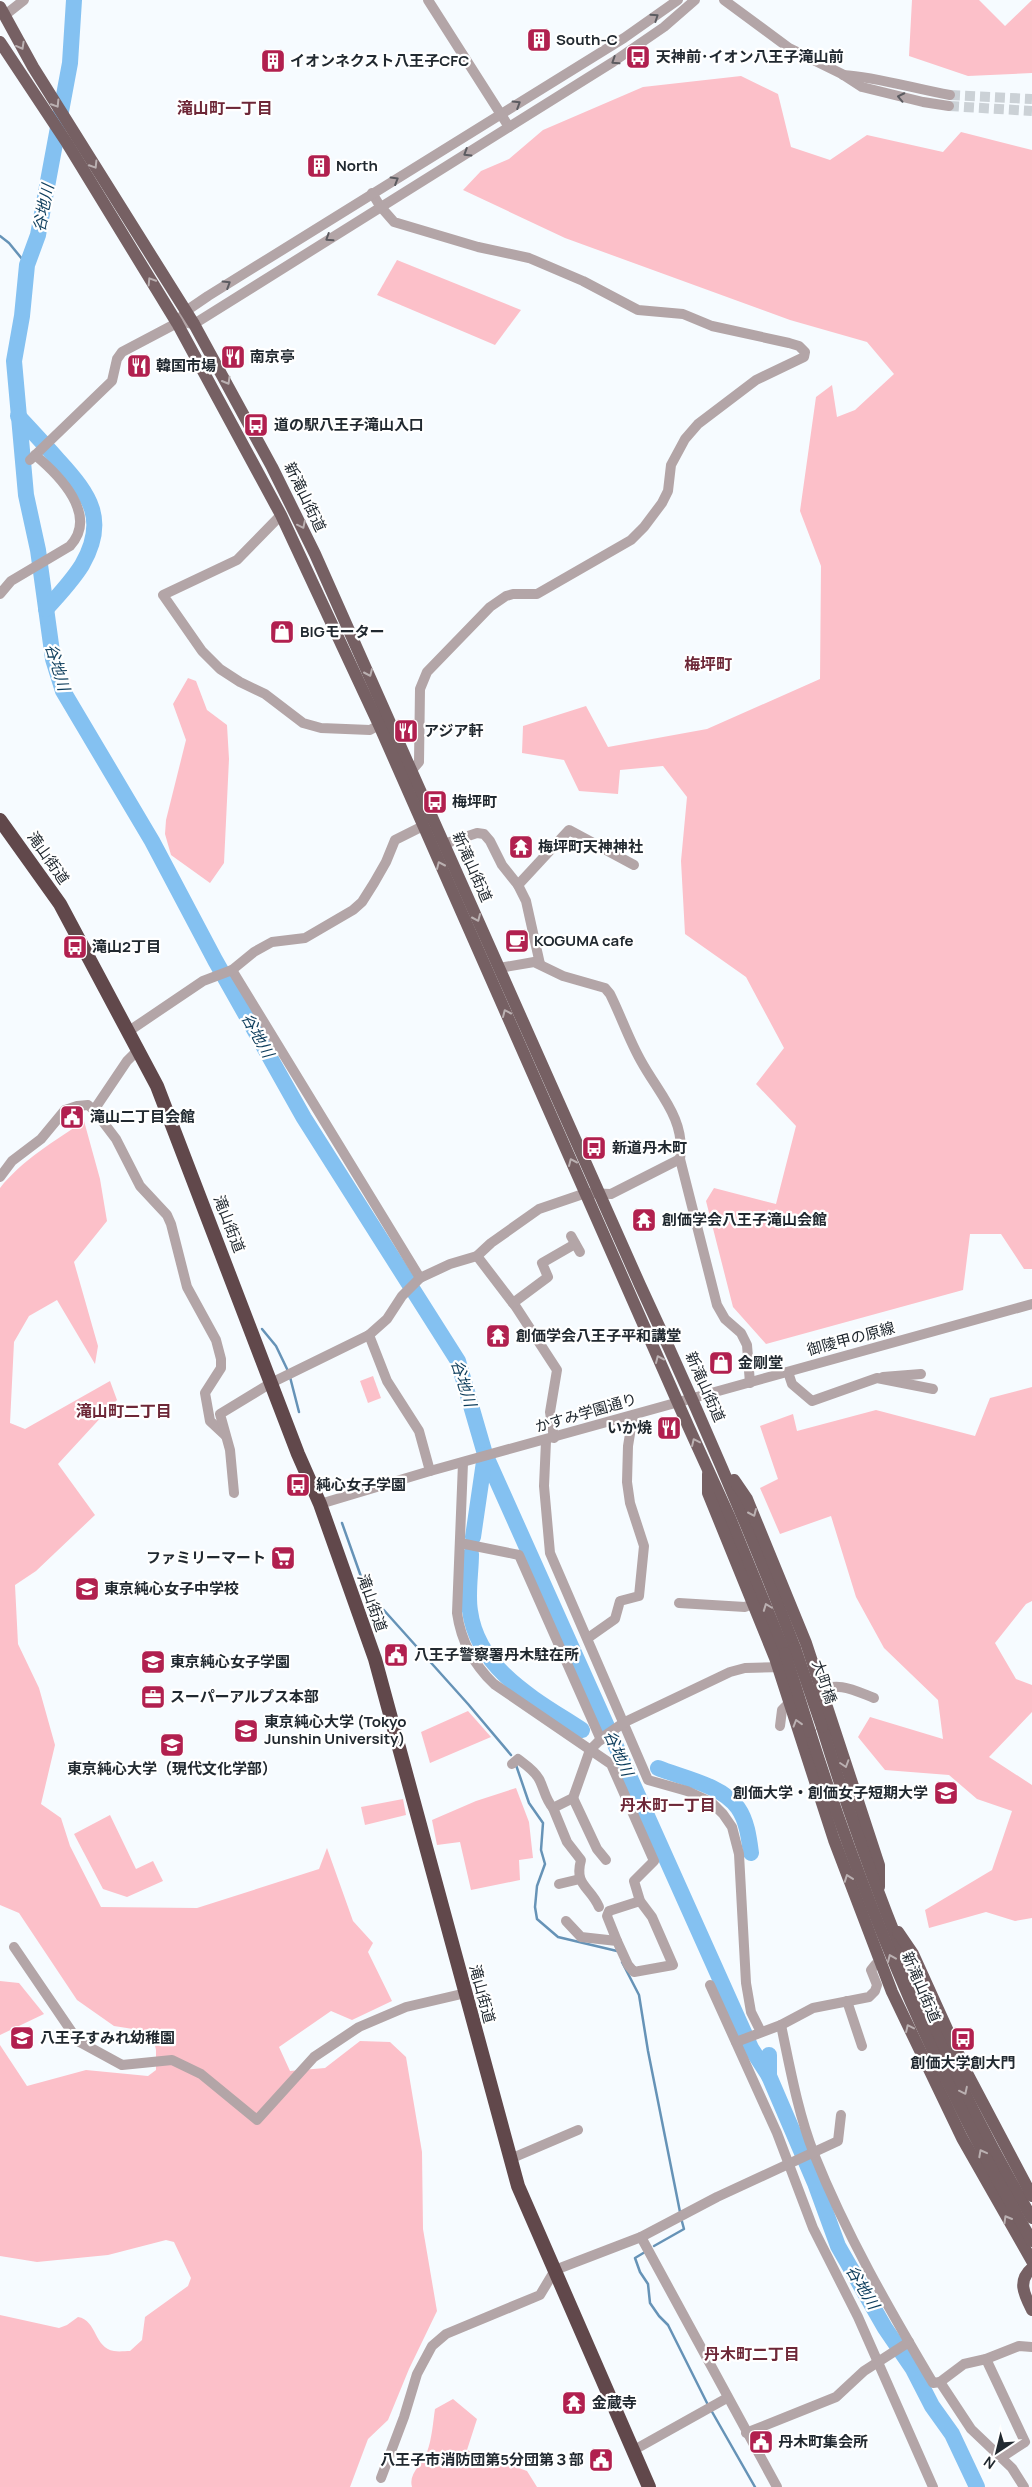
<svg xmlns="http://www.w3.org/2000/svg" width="1032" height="2487" font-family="Manrope,'Noto Sans JP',sans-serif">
<rect width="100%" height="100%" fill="#f6fbff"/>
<g fill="#fcc0c9">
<path d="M912,0H979L1005,26L1032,0V73L968,76L909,56Z"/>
<path d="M741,76L778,94L791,147L830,160L867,135L943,152L961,132L1032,150V1269H1024L1001,1234H970L963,1290L766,1344L733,1307L706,1201L714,1188L776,1204L796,1126L756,1084L784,1048L746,977L685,934L681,861L687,797L663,766L620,770L618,794L579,791L564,760L522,753L523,726L586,706L608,747L707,729L820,679L821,566L800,511L816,397L832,385L837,417L855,410L894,374L867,342L790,320L565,238L463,190L481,171L509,159L543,130L643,87Z"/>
<path d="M397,260L521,310L495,345L377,295Z"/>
<path d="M188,678L196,681L207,710L227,725L229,759L224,863L210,883L171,855L165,834L166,820L186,740L173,704Z"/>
<path d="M84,1121L100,1179L107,1221L74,1262L98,1346L95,1364L57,1300L29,1316L14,1342L10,1423L25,1429L110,1381L117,1400L58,1464L95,1515L36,1571L15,1585L18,1644L39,1688L55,1745L41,1804L61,1818L70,1846L101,1907L197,1908L319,1869L327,1848L353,1921L373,1943L368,1952L392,2001L352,2020L331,2011L279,2047L290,2071L325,2068L360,2041L390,2042L406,2057L422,2152L423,2229L437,2311L409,2369L388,2420L368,2439L350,2487H0V2315L59,2328L67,2325L78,2317C97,2320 94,2348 114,2351C119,2352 125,2351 130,2351L142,2340L145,2317L188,2286L191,2278L174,2242L166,2240L108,2255L37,2262L0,2256V2045L27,2086L86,2070L148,2076L156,2070V2050L152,2032L114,2026L77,2000L19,1913L0,1905V1188C22,1160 55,1141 84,1121Z"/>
<path d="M373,1376L381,1398L368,1403L360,1381Z"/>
<path d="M1032,1387V1601L1026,1604L995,1643L1016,1679L1032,1685V1712L989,1757L1032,1785V1918L1015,1921L986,1912L929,1928L925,1910L992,1870L1012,1811L977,1799L949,1775L885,1770L858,1737L870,1717L943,1739L938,1700L884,1648L856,1597L831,1516L780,1534L760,1488L778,1479L760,1426L793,1414L797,1431L876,1410L975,1436L990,1398Z"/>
<path d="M468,1711L491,1737L430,1763L421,1732Z"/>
<path d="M516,1788L529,1822L533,1858L519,1860L520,1880L471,1890L460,1842L437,1845L432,1820L476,1801Z"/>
<path d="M403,1799L406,1815L365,1825L361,1807Z"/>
<path d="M110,1815L136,1869L153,1861L163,1881L127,1897L103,1889L74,1834Z"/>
<path d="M0,1981L19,1983L44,2014L0,2035Z"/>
<path d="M453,2399L477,2419L467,2450L527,2471L537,2487H412C408,2473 423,2464 427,2452C432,2439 433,2422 435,2409Z"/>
</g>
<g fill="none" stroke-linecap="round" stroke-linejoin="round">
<g stroke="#6693b7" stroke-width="2.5">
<path d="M0,236L9,243L27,265"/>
<path d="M262,1329L276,1346L288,1371"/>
<path d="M290,1377L299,1412"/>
<path d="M342,1523L364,1585L373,1598L468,1704L511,1755"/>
<path d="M516,1765L529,1803L543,1823L541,1850L545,1864L537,1886L535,1907L537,1919L558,1937L617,1951"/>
<path d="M622,1962L639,1995L648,2051L680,2212"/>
<path d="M654,2246L684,2229L681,2218"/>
<path d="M645,2252L635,2258L640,2272L648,2284L650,2303L659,2316L668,2325L707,2403"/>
<path d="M711,2410L755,2487"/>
</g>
<g stroke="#84c1f1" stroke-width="16">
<path d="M74,0L70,63L38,235L27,265L22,316L14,361L26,495L38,550L53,659L63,691L152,841L215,960L304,1118L458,1361L485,1454L751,2048L769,2076"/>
<path d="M18,416C32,431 46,446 59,461C90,495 108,520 82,565C72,581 59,595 46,609"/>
<path d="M473,1537L485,1455"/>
<path d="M471,1554C471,1572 467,1593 470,1611C478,1671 538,1701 582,1730"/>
<path d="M658,1768C683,1778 722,1785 738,1808C747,1821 749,1838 751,1853"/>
<path d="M769,2055V2076L815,2183L838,2246L885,2328L913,2369L932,2406L952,2434L977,2487"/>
</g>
<g stroke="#cbd1d6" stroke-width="10" stroke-dasharray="10 5" stroke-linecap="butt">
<path d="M950,95L1032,99"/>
<path d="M949,106L1032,111"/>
</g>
<g stroke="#b3a5a7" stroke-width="10">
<path d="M428,0L509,127"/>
<path d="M724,0L789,48L842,74L862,87L923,102L949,106"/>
<path d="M5,15L24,0"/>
<path d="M843,75C877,77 915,89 950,95"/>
<path d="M372,193L380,206L394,222L478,247L529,258L583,281L638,310L683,314L712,326L789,343L799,346L805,352L804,357L756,380L698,424L685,439L671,465L668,491L662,503L644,527L631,540L537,594H513L506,596L490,607L427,672L420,689L419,762L412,770"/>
<path d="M188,323L194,324L613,62L664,27L695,0"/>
<path d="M30,460L112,381L117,359L122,352L177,323L186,311L208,296L624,38L678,0"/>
<path d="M281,515L237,560L163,595L202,651L220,669L240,682L265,694L303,723L321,728L370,730L379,725"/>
<path d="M0,594L11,581L70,546C99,515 59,475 35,455"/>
<path d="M444,844L477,833L484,834L490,841L502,865L518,885L526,901L540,964"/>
<path d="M518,885L569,830L634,865"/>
<path d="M499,968L534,962L563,976L605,988L610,994C621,1016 629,1040 641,1061C659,1094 686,1119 680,1159L717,1305L725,1319L741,1333L747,1345L750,1383"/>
<path d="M232,970L420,1278"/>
<path d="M129,1031L203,981L232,970L254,952L272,942L305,938L353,910L362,902L374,883L386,862L395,840L423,826"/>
<path d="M94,1110L116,1139L140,1186L167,1215L171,1224L187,1287L216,1340L221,1359V1368L205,1393L210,1421L225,1435"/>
<path d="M0,1177L12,1161L41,1139L65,1110L77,1106L88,1105L94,1110L127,1061L139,1049"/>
<path d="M571,1236L580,1252"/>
<path d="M477,1256L516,1307L557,1370L550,1412L554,1438"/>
<path d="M513,1303L548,1277L542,1263L575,1244"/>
<path d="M369,1335L387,1381L419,1431L430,1471"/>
<path d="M788,1372L792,1384L812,1401L877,1378L933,1389"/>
<path d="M883,1377L921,1374"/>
<path d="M546,1441L544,1486L550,1553L648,1780L687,1791L711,1802L723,1814L732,1827L739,1854L746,1983L751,2012L761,2032"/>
<path d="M463,1463L457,1613C461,1641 473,1664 494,1684L611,1764L654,1861L634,1881L640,1901L652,1917L673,1965L634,1972L628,1965L617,1941L581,1937L566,1921"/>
<path d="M234,1493L230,1450L220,1414L271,1383L369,1335L387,1319L402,1296L420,1278L450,1264L477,1256L491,1243L539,1209L586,1193L611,1194L680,1159"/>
<path d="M320,1504L430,1471L1032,1304"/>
<path d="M460,1543L519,1555L601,1740"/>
<path d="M679,1603L745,1607L754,1603"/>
<path d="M588,1638L615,1619L620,1601L639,1596L644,1546L630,1503L627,1482L628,1446L633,1416"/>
<path d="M815,1691C840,1682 851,1689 874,1698"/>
<path d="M780,1726L782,1710L793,1699"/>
<path d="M512,1764L518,1759C526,1765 534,1770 539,1779C544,1788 545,1799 553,1808L573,1798L590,1750L603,1737L625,1722L730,1672L745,1668L784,1667"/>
<path d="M573,1798L597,1849L606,1860"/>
<path d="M553,1808L567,1842L581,1860C574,1886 590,1886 599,1907"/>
<path d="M559,1884L580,1879"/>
<path d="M617,1941L607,1916L609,1911L640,1901"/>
<path d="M14,1947L78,2041L122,2065L172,2060L201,2074L257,2120L314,2057L359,2027L406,2007L466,1993"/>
<path d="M710,1985L777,2133L813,2228L858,2317L933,2487"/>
<path d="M847,2001L862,2046"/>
<path d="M781,2025C790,2068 798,2113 814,2154C846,2234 889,2309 933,2383L940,2382L964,2364L986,2359L1019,2346L1032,2347"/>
<path d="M736,2042L781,2025L813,2008L869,1997L875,1991L877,1985L871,1970L875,1965L881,1964"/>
<path d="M510,2159L578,2130"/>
<path d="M641,2237L777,2487"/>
<path d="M986,2359L1025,2442L1002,2457"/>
<path d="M940,2382L971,2429L1012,2468L1024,2487"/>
<path d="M746,2433L836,2397L864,2371L909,2342"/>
<path d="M634,2450L727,2398"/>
<path d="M381,2478L404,2417L417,2374L432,2346L446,2334L540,2295L555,2270L641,2237L717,2197L838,2141L841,2115"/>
</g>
<g stroke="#766063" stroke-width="12">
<path d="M0,7L33,67L194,324L272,467L315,554L640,1285C696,1405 748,1525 795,1648"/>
<path d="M0,42L67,143L177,323L281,515L379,725L689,1428L730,1518L785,1653"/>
<path d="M708,1474V1493L775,1658L834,1840L892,1992L962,2138L1032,2261"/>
<path d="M734,1480L747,1499L806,1643L879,1865V1887"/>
<path d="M822,1727C875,1898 941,2064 1032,2218"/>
<path d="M810,1732C867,1911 937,2079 1032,2241"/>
<path d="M898,1932L913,1954L967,2073L1032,2196"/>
<path d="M1032,2268C1017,2281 1024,2294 1032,2310"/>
</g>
<path stroke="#61484b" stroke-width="14" d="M0,820L60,904L157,1086L298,1454L320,1504L375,1659L518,2186L649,2487"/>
<g stroke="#766063" stroke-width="12">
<path d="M795,1648L822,1727"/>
<path d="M785,1653L810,1732"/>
</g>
</g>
<defs><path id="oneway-chevron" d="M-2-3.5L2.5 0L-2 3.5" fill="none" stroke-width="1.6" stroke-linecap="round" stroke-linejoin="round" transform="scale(1.25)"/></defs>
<g stroke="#5b5b60">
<use href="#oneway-chevron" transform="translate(655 17) rotate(-34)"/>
<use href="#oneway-chevron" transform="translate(615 61) rotate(147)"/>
<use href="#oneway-chevron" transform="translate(901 97) rotate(-168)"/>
<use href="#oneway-chevron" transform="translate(517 104) rotate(-32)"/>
<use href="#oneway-chevron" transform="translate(467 153) rotate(148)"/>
<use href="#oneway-chevron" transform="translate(395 180) rotate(-31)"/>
<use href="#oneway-chevron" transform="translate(329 238) rotate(147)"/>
<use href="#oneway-chevron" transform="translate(227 284) rotate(-32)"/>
</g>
<g stroke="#bab0b1">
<use href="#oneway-chevron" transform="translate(21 46) rotate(61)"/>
<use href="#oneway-chevron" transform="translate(56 104) rotate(58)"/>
<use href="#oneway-chevron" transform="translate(94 165) rotate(58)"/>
<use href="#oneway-chevron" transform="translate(151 281) rotate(-122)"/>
<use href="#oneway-chevron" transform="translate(227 381) rotate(60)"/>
<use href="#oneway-chevron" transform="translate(302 525) rotate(64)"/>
<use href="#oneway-chevron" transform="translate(369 673) rotate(66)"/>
<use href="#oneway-chevron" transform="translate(440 865) rotate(-114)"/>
<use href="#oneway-chevron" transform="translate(477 918) rotate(66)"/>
<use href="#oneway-chevron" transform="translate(506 1013) rotate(-114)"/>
<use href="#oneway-chevron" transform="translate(572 1162) rotate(-114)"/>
<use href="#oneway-chevron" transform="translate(659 1359) rotate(-114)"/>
<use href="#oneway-chevron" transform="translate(695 1442) rotate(-115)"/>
<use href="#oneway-chevron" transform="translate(753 1513) rotate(66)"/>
<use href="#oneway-chevron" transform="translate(767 1607) rotate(-111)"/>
<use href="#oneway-chevron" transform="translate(797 1723) rotate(-107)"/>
<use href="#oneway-chevron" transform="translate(845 1764) rotate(72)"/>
<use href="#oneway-chevron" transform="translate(848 1878) rotate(-110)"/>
<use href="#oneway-chevron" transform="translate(891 1958) rotate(-113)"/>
<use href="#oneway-chevron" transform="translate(909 2028) rotate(-115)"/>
<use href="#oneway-chevron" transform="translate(964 2091) rotate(64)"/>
<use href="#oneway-chevron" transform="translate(982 2153) rotate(-118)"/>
<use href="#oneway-chevron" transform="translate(1007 2219) rotate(-120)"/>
</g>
<defs>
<symbol id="building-square" viewBox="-11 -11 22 22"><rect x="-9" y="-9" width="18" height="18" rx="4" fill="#b1204f" stroke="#fff"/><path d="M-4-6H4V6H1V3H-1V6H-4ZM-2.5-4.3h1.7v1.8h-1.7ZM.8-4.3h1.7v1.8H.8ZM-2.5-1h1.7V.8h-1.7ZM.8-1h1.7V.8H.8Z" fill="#fff"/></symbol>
<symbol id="bus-square" viewBox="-11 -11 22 22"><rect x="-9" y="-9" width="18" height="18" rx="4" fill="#b1204f" stroke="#fff"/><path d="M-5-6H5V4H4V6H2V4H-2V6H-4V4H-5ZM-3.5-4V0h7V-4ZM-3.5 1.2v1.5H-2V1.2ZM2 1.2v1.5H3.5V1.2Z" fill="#fff"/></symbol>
<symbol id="restaurant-square" viewBox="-11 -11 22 22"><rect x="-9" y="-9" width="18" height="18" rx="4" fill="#b1204f" stroke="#fff"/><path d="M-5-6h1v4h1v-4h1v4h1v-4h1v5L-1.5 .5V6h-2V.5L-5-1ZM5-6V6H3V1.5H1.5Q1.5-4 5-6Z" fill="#fff"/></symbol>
<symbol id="shop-square" viewBox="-11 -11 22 22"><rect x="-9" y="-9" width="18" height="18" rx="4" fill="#b1204f" stroke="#fff"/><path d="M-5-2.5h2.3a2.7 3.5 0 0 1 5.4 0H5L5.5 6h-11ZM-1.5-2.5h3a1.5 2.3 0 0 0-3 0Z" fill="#fff"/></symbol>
<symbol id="temple-square" viewBox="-11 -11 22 22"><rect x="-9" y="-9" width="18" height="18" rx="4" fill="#b1204f" stroke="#fff"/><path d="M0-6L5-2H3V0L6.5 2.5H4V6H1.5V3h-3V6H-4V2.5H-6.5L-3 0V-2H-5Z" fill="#fff"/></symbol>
<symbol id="cafe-square" viewBox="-11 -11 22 22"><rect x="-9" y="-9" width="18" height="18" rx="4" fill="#b1204f" stroke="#fff"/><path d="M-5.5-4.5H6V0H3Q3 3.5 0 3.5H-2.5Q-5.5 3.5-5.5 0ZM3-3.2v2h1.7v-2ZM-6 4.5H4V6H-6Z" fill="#fff"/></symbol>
<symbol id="civic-square" viewBox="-11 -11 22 22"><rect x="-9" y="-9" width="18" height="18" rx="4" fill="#b1204f" stroke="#fff"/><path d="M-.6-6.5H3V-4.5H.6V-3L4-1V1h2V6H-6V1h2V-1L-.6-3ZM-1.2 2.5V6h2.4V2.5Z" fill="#fff"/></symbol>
<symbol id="supermarket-square" viewBox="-11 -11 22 22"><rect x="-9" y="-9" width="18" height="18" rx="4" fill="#b1204f" stroke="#fff"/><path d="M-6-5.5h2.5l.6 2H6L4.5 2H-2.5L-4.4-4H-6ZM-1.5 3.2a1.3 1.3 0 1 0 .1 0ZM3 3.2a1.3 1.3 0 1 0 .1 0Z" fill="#fff"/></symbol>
<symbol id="school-square" viewBox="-11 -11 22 22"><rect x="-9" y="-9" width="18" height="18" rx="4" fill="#b1204f" stroke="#fff"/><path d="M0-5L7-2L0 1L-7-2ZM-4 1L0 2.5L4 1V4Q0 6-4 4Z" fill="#fff"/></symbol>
<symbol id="office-square" viewBox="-11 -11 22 22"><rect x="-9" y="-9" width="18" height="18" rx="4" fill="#b1204f" stroke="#fff"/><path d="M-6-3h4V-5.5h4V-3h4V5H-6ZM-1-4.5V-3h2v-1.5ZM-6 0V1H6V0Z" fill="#fff"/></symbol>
<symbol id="university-square" viewBox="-11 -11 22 22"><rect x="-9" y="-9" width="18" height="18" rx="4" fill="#b1204f" stroke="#fff"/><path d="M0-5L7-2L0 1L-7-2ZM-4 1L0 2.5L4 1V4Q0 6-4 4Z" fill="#fff"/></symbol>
</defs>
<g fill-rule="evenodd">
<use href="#building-square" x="525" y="26" width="28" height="28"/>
<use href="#bus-square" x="624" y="43" width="28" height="28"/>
<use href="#building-square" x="259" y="47" width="28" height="28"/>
<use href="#building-square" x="305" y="152" width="28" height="28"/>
<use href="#restaurant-square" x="219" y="343" width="28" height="28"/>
<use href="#restaurant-square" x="125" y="352" width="28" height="28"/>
<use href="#bus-square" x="242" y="411" width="28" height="28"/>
<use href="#shop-square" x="268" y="618" width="28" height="28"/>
<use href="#restaurant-square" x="392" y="717" width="28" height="28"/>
<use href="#bus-square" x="421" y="788" width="28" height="28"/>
<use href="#temple-square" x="507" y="833" width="28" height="28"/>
<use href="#cafe-square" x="503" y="927" width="28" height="28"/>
<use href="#bus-square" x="61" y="933" width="28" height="28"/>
<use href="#civic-square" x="58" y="1103" width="28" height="28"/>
<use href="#bus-square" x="580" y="1134" width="28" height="28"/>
<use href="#temple-square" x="630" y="1206" width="28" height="28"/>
<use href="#temple-square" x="484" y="1322" width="28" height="28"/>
<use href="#shop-square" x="707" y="1349" width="28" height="28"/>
<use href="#restaurant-square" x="655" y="1414" width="28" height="28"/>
<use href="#bus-square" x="284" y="1471" width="28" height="28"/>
<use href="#supermarket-square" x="269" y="1544" width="28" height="28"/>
<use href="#school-square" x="73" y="1575" width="28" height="28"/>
<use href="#civic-square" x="382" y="1641" width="28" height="28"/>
<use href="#school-square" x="139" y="1648" width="28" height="28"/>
<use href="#office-square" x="139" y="1683" width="28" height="28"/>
<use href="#university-square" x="232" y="1717" width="28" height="28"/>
<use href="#university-square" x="158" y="1731" width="28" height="28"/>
<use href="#university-square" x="932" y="1779" width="28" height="28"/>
<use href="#school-square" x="8" y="2024" width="28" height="28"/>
<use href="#bus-square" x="949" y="2025" width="28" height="28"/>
<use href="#temple-square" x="560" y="2389" width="28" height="28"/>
<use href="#civic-square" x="747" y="2428" width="28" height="28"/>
<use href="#civic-square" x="587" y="2446" width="28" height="28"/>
</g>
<g text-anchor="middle" stroke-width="4.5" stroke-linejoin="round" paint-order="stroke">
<g font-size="15" font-weight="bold" fill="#212930" stroke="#fff" text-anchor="start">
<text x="556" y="45">South-C</text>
<text x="656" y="62">天神前･イオン八王子滝山前</text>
<text x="290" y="66">イオンネクスト八王子CFC</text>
<text x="336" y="171">North</text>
<text x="250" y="362">南京亭</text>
<text x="156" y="371">韓国市場</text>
<text x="274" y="430">道の駅八王子滝山入口</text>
<text x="300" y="637">BIGモーター</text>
<text x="424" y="736">アジア軒</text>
<text x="452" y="807">梅坪町</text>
<text x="538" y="852">梅坪町天神神社</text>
<text x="534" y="946">KOGUMA cafe</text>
<text x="92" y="952">滝山2丁目</text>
<text x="90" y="1122">滝山二丁目会館</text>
<text x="612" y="1153">新道丹木町</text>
<text x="662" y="1225">創価学会八王子滝山会館</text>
<text x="516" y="1341">創価学会八王子平和講堂</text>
<text x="738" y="1368">金剛堂</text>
<text x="652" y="1433" text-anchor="end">いか焼</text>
<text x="316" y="1490">純心女子学園</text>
<text x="266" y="1563" text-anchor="end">ファミリーマート</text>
<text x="104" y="1594">東京純心女子中学校</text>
<text x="414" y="1660">八王子警察署丹木駐在所</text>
<text x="170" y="1667">東京純心女子学園</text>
<text x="170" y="1702">スーパーアルプス本部</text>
<text x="264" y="1727">東京純心大学 (Tokyo<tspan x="264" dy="17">Junshin University)</tspan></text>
<text x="172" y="1774" text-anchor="middle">東京純心大学（現代文化学部）</text>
<text x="928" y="1798" text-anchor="end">創価大学・創価女子短期大学</text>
<text x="40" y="2043">八王子すみれ幼稚園</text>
<text x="963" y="2068" text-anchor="middle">創価大学創大門</text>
<text x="592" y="2408">金蔵寺</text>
<text x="778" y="2447">丹木町集会所</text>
<text x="584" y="2465" text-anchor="end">八王子市消防団第5分団第３部</text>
</g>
<g font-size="15" fill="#212930" stroke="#fff">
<text transform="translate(305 497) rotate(64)" y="5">新滝山街道</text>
<text transform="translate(48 858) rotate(55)" y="5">滝山街道</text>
<text transform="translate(472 867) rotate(66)" y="5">新滝山街道</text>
<text transform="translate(229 1224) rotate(69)" y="5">滝山街道</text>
<text transform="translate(851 1339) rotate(-15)" y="5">御陵甲の原線</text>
<text transform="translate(705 1387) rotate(66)" y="5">新滝山街道</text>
<text transform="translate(586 1413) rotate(-16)" y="5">かすみ学園通り</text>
<text transform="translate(372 1603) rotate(71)" y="5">滝山街道</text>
<text transform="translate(824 1682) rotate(71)" y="5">大町橋</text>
<text transform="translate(921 1987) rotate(67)" y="5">新滝山街道</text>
<text transform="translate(482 1994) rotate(75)" y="5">滝山街道</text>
</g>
<g font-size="16" font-weight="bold" fill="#6d2737" stroke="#fff">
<text x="225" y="114">滝山町一丁目</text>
<text x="708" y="670">梅坪町</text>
<text x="124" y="1417">滝山町二丁目</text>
<text x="668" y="1811">丹木町一丁目</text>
<text x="752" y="2360">丹木町二丁目</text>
</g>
<g font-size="16" font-style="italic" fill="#0c3c5b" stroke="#fff">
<text transform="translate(43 208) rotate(-79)" y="6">谷地川</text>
<text transform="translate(58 667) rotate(73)" y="6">谷地川</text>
<text transform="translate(258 1035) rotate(61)" y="6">谷地川</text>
<text transform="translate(464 1383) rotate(72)" y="6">谷地川</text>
<text transform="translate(619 1753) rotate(66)" y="6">谷地川</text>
<text transform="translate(863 2287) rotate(59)" y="6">谷地川</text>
</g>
</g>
<g transform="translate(997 2452) rotate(215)" stroke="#ffffff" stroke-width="4" paint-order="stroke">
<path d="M0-4L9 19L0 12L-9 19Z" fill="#212930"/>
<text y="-8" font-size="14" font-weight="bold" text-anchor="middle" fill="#212930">N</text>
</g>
</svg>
